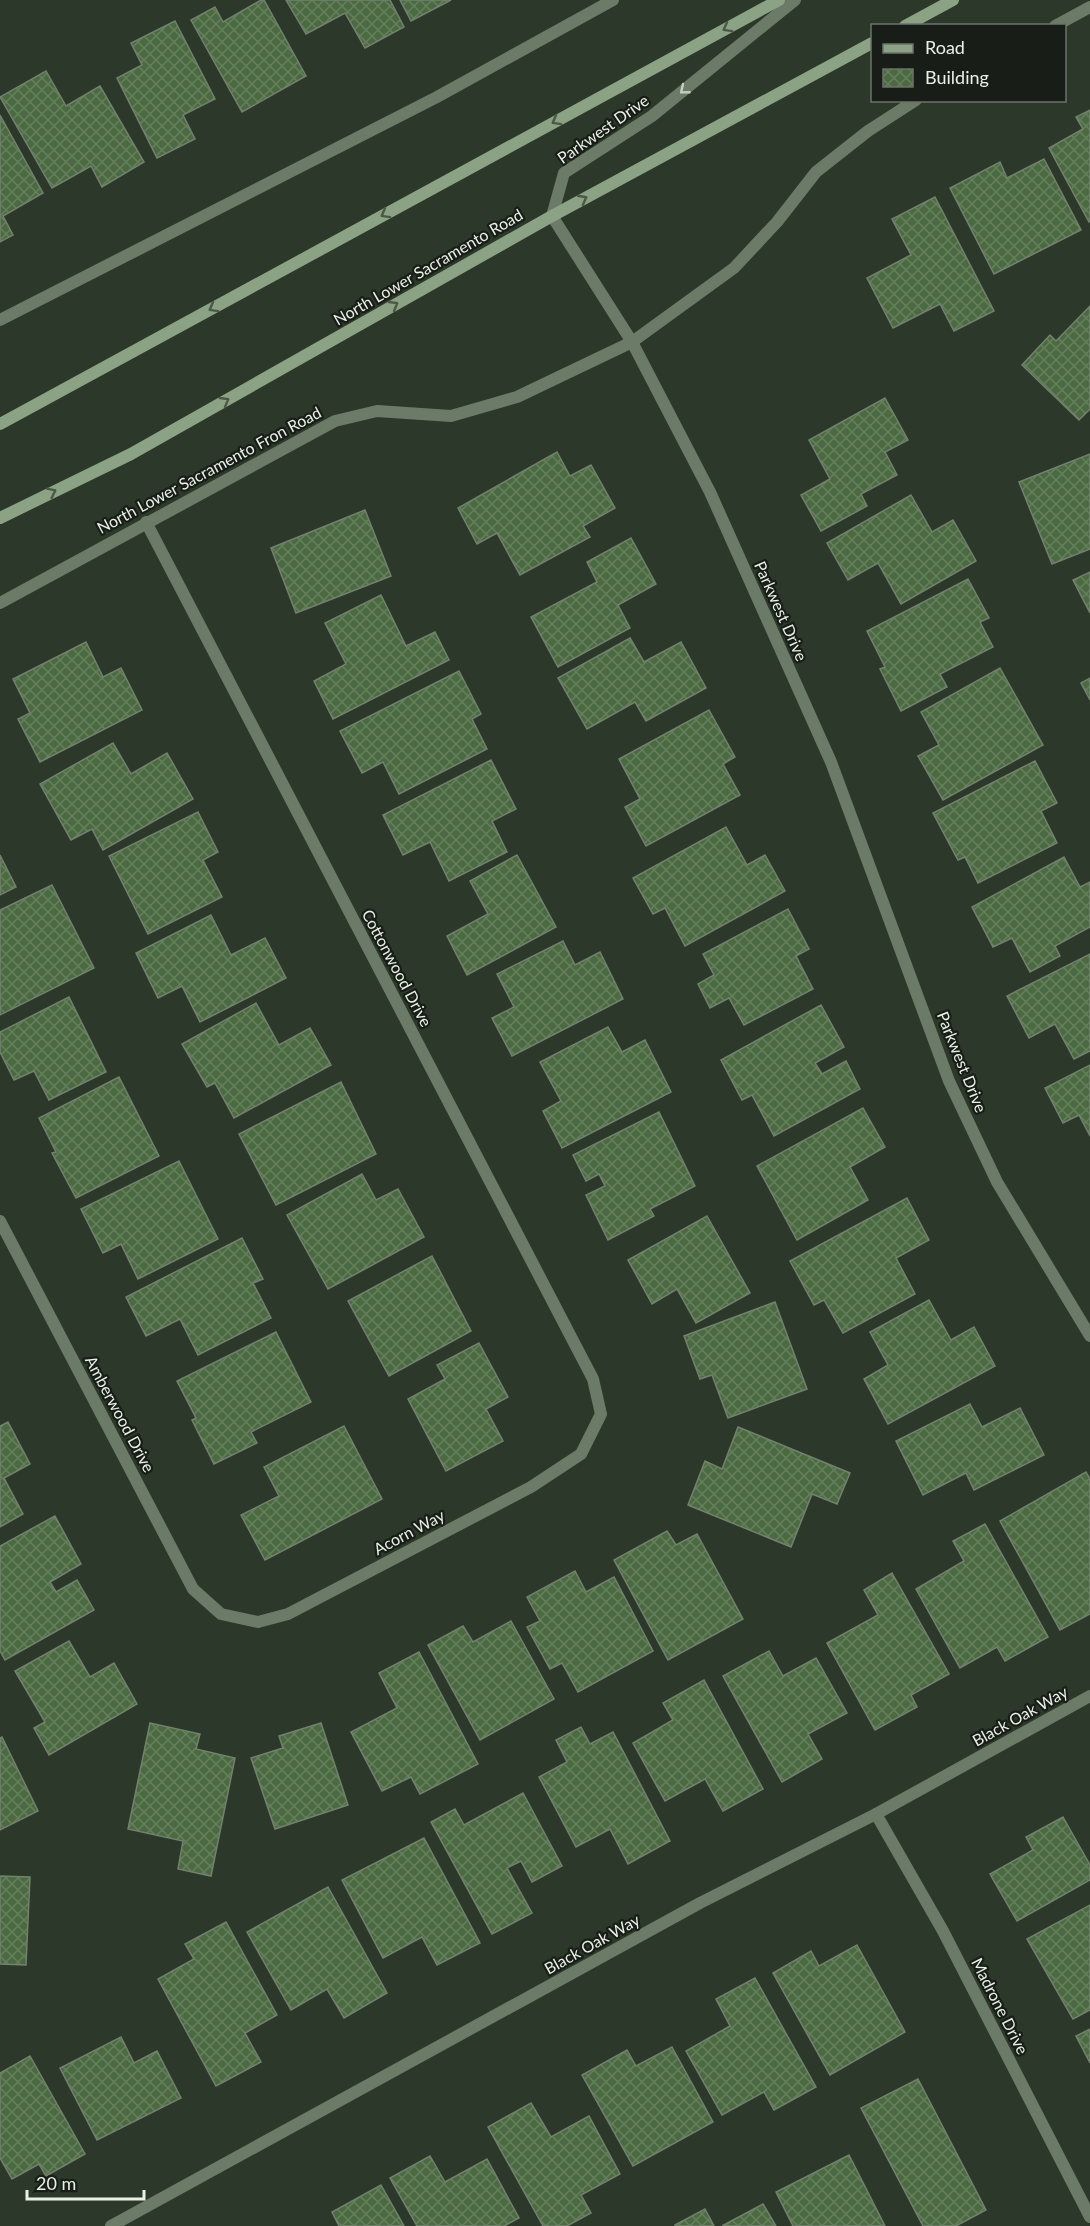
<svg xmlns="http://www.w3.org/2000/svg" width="1090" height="2226" font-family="Lato,sans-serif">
<defs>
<pattern id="building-cross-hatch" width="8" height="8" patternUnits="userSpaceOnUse" patternTransform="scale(1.5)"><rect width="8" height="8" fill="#4b6a41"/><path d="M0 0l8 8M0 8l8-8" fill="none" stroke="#65805c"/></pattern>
</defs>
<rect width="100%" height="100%" fill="#2c3829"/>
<g fill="url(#building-cross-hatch)" stroke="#73816f" stroke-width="1.5">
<path d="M261,0H264L306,76L242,112L191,20L215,7L223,22Z"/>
<path d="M286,0H390L404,27L365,48L345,13L306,34Z"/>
<path d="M400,0H451L411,21Z"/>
<path d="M175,21L215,99L183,115L195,139L157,158L117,78L142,65L131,43Z"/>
<path d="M46,71L66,106L100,86L144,162L102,187L91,166L52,188L0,97Z"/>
<path d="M1090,110V221L1089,222L1049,148L1083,129L1076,117Z"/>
<path d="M0,115L43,193L3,216L13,235L0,242Z"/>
<path d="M1044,159L1081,230L994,274L950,188L1000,162L1007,178Z"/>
<path d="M935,197L994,311L954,331L940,304L893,328L867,278L911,255L892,219Z"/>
<path d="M1090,306V409L1079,420L1022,365L1050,335L1056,341Z"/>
<path d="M885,398L908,440L885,452L897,475L861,494L867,506L821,531L801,495L830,479L809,440Z"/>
<path d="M557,452L570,476L591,465L615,508L583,526L590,537L520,575L497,533L477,544L458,508Z"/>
<path d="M1090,454V549L1052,564L1019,482Z"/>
<path d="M911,495L932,532L953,520L976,561L901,604L878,563L848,580L827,543Z"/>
<path d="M365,510L391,576L296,613L271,548Z"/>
<path d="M631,538L656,584L618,605L630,628L558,667L531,617L597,582L587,562Z"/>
<path d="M1090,572V613L1073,580Z"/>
<path d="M968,579L989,618L980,622L993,647L940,674L947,687L901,711L880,669L885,667L867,631Z"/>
<path d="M381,595L406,646L435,632L449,660L333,719L314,681L346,664L325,623Z"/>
<path d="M630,638L644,662L681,642L706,688L646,721L635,702L587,729L558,678Z"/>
<path d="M86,642L103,677L121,668L142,710L40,762L18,719L30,713L13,679Z"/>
<path d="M1000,668L1043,745L943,800L918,756L939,745L921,712Z"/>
<path d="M459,671L481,714L472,719L487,749L399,794L383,762L362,773L340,731Z"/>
<path d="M1090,678V700L1081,683Z"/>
<path d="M709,710L735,757L723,764L740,795L646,846L625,807L640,799L619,759Z"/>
<path d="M113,743L131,774L167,753L193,799L103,850L92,829L71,840L40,784Z"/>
<path d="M491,760L516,809L492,821L507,852L449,881L430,842L403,855L383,815Z"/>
<path d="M1035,761L1057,803L1041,811L1057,843L978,883L965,857L958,860L933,813Z"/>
<path d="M198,812L218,852L203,860L222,897L148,934L109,856Z"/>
<path d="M726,827L747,865L765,855L785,891L685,946L665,908L653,914L633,878Z"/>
<path d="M0,855L16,887L0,895Z"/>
<path d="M517,855L556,927L467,975L447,936L488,914L470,881Z"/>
<path d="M1064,857L1080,887L1090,882V927L1055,946L1060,956L1030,972L1012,938L993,947L972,907Z"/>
<path d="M52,885L94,968L0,1015V910Z"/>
<path d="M788,909L809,949L796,956L813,989L744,1025L729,998L710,1008L698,984L714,975L703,954Z"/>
<path d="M211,915L231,955L265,938L286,978L200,1022L182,986L158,998L136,953Z"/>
<path d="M563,941L575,965L600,952L623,999L512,1056L492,1018L514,1007L497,974Z"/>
<path d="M1090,954V1051L1074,1059L1055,1024L1029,1038L1007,996Z"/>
<path d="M69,997L106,1072L49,1100L34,1071L14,1080L0,1052V1032Z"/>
<path d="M256,1003L279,1045L310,1028L331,1065L234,1118L215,1083L207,1087L182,1044Z"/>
<path d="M821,1005L844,1047L815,1063L822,1074L846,1061L860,1089L774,1136L752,1095L742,1100L721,1060Z"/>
<path d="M608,1027L622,1052L645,1040L671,1092L562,1148L543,1111L561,1101L540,1062Z"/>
<path d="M1090,1065V1136L1079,1115L1063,1123L1045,1088Z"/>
<path d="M119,1077L159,1156L76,1198L52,1153L56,1152L39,1118Z"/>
<path d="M341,1082L376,1154L276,1205L239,1134Z"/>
<path d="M863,1108L885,1147L850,1167L868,1200L797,1240L757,1166Z"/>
<path d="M659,1112L695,1186L650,1209L654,1216L608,1240L586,1195L605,1186L599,1174L586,1181L573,1155Z"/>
<path d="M179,1161L218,1239L138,1279L121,1244L103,1253L81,1209Z"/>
<path d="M362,1174L376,1200L398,1189L424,1237L328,1289L287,1215Z"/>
<path d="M907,1198L929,1240L896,1258L915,1294L843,1333L824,1300L814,1305L790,1261Z"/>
<path d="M707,1216L750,1293L696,1323L677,1289L652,1304L628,1260Z"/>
<path d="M242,1238L263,1279L253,1283L271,1318L198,1355L180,1319L146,1336L126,1297Z"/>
<path d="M432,1256L471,1331L389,1376L348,1301Z"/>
<path d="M929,1300L951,1340L974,1327L995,1366L888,1424L864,1379L888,1365L870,1332Z"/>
<path d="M775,1302L807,1389L728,1418L712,1375L700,1379L684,1336Z"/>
<path d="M276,1332L311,1402L251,1432L257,1443L214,1464L192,1420L196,1418L177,1381Z"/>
<path d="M479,1343L508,1397L486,1409L503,1441L446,1471L408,1399L445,1379L437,1365Z"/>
<path d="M970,1404L982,1427L1020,1408L1044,1455L974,1490L966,1473L923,1495L896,1441Z"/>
<path d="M8,1422L30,1464L4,1478L23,1514L0,1527V1426Z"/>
<path d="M344,1426L382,1499L265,1560L241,1515L279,1496L264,1467Z"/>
<path d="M738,1427L850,1473L837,1504L812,1494L791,1547L688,1505L705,1461L722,1469Z"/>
<path d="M1086,1472L1090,1479V1614L1060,1630L1000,1521Z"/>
<path d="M55,1516L81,1564L50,1582L56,1592L77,1580L94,1610L5,1660L0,1651V1546Z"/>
<path d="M985,1524L1048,1637L1005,1661L997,1647L960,1668L916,1589L964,1561L953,1541Z"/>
<path d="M667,1531L676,1545L697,1534L743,1619L668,1660L614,1560Z"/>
<path d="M575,1571L586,1592L614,1577L653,1651L578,1692L562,1663L550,1669L527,1627L540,1621L527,1597Z"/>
<path d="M892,1573L949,1674L911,1695L917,1707L875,1730L827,1643L878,1615L864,1590Z"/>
<path d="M511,1621L554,1699L480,1740L428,1645L463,1626L473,1642Z"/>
<path d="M69,1641L90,1677L114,1663L137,1704L49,1755L34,1728L45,1722L15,1671Z"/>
<path d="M769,1651L783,1676L816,1658L847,1713L808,1734L822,1759L782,1782L723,1676Z"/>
<path d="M419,1652L478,1764L420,1794L411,1777L382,1791L351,1732L397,1708L379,1673Z"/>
<path d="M704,1680L763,1789L723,1811L705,1779L665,1801L633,1743L673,1720L663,1703Z"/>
<path d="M150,1723L200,1734L196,1749L235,1758L211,1876L178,1869L183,1841L128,1829Z"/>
<path d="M321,1723L348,1805L275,1829L251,1758L283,1748L279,1736Z"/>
<path d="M581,1727L590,1744L613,1732L670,1841L628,1864L610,1829L576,1847L539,1777L567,1762L556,1740Z"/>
<path d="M2,1737L38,1811L0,1830V1738Z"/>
<path d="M523,1793L562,1866L532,1882L521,1861L507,1868L532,1913L492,1934L431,1822L455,1809L464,1825Z"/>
<path d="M1063,1817L1090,1865V1880L1017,1921L990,1874L1033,1850L1026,1837Z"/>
<path d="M424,1838L480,1943L437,1965L422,1937L383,1958L342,1880Z"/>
<path d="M0,1876L30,1877L26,1965L0,1964Z"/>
<path d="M328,1887L387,1993L344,2018L327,1989L291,2010L247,1932Z"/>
<path d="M1090,1905V2010L1073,2019L1027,1939Z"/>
<path d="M226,1922L277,2015L245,2033L261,2062L216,2086L158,1979L194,1959L185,1944Z"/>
<path d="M857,1945L905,2032L830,2075L773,1973L811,1951L819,1966Z"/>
<path d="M755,1978L816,2087L774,2110L764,2092L722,2115L686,2051L730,2026L716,1999Z"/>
<path d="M1090,2029V2063L1076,2036Z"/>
<path d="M121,2037L134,2063L157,2051L181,2098L97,2140L60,2068Z"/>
<path d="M672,2047L713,2122L633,2166L582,2075L627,2050L636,2066Z"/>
<path d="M30,2056L85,2154L46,2176L39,2164L12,2179L0,2158V2073Z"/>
<path d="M918,2079L986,2210L956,2226H923L861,2108Z"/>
<path d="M531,2103L551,2137L589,2116L620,2174L581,2195L591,2213L567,2226H543L488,2127Z"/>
<path d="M849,2155L885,2226H793L776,2192Z"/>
<path d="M430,2156L445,2182L487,2159L519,2218L504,2226H417L390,2178Z"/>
<path d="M381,2185L404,2226H339L332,2212Z"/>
<path d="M763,2204L776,2226H722Z"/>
<path d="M705,2209L714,2226H675V2225Z"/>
</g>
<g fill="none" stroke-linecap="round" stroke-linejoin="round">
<g stroke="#6c7b68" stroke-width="12">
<path d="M795,0L652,116L564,173L552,216L632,342L710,492L831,762L949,1081L997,1182L1090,1336"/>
<path d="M1055,26L1090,7"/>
<path d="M0,320L437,97L613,0"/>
<path d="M0,603L335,421L377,411L451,416L517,397L632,342L734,268L777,222L816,172L868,131L916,100"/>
<path d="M0,1221L193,1589L221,1614L258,1622L288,1614L531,1487L581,1454L601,1414L593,1379L146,522"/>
<path d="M876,1814L943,1931L1090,2217"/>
<path d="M111,2226L700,1903L876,1814L1090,1696"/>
</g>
<g stroke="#8ba284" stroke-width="12">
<path d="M905,26L953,0"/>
<path d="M0,424L779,0"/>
<path d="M0,518L131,454L552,216L872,43"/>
</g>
</g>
<defs><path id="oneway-chevron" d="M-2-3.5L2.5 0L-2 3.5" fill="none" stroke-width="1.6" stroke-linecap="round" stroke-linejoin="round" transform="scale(1.5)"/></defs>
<g stroke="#4c5948">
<use href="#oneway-chevron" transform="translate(727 28) rotate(151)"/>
<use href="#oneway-chevron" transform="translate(556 121) rotate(151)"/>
<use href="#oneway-chevron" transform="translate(583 199) rotate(-28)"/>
<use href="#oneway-chevron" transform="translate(385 214) rotate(151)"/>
<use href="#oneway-chevron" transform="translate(394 305) rotate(-30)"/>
<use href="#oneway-chevron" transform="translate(213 308) rotate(151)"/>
<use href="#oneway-chevron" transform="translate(225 401) rotate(-30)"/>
<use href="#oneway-chevron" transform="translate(52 492) rotate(-26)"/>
</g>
<use stroke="#c4cec1" href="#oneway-chevron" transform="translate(684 90) rotate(141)"/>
<g text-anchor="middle" stroke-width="4.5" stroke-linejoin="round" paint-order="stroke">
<g font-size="16" fill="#e9f1e7" stroke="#181e17">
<text transform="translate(603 129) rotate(-35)" y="6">Parkwest Drive</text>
<text transform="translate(428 267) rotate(-30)" y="6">North Lower Sacramento Road</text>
<text transform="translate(209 470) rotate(-28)" y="6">North Lower Sacramento Fron Road</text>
<text transform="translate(781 611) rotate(66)" y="6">Parkwest Drive</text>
<text transform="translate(397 968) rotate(62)" y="6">Cottonwood Drive</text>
<text transform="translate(962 1062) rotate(68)" y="6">Parkwest Drive</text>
<text transform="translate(120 1414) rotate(62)" y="6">Amberwood Drive</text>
<text transform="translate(409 1532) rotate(-28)" y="6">Acorn Way</text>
<text transform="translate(1020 1716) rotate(-29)" y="6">Black Oak Way</text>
<text transform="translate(592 1944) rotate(-29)" y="6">Black Oak Way</text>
<text transform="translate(1000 2006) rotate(63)" y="6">Madrone Drive</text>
</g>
</g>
<rect x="871" y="24" width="195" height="78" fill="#181e17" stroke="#6c726a" stroke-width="1.5"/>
<rect x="883" y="44" width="30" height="9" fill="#8ba284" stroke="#6c726a" stroke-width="1.5"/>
<text x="925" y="54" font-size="18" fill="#e9f1e7">Road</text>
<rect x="883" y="69" width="30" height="18" fill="url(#building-cross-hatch)" stroke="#6c726a" stroke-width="1.5"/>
<text x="925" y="84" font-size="18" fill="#e9f1e7">Building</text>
<path d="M27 2190v9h117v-9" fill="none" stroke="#e9f1e7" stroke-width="3"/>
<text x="36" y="2190" font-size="18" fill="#e9f1e7" stroke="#181e17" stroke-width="4.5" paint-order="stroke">20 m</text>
</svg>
